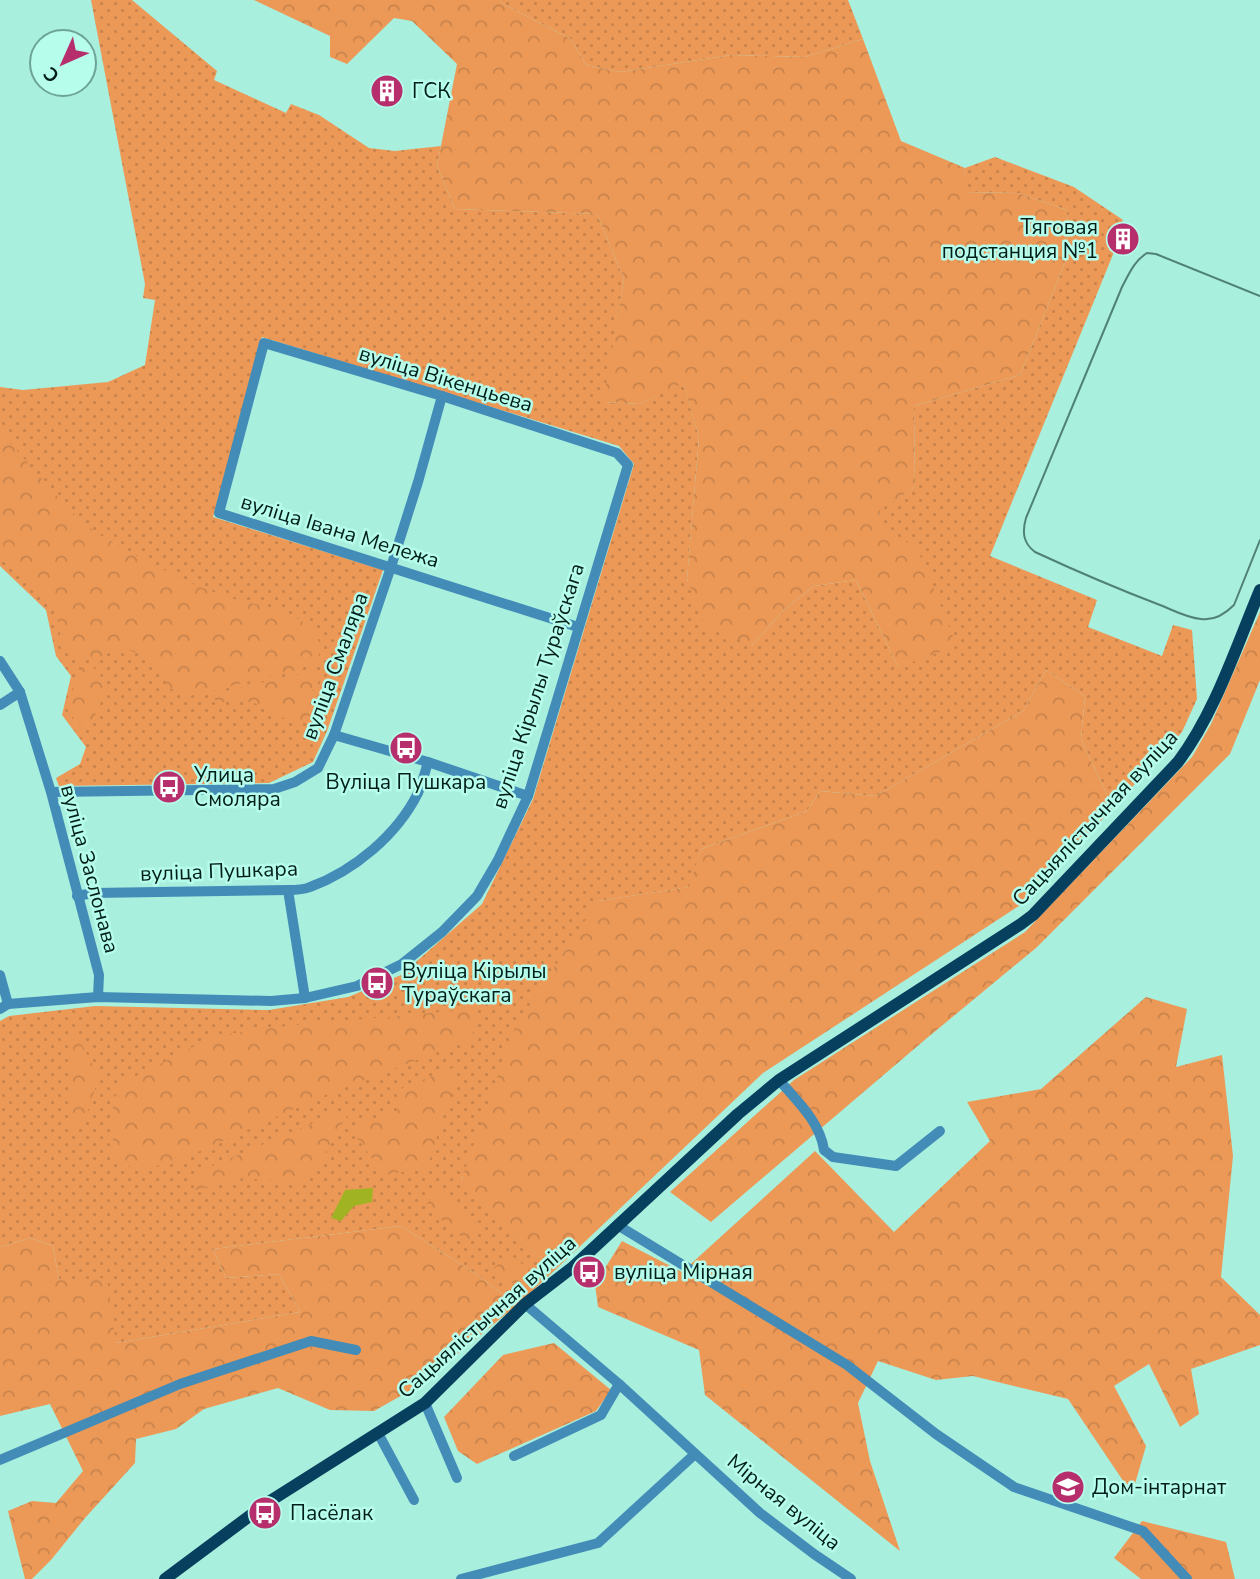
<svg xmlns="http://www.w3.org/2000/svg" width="1260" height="1579" font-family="'Nunito Sans',sans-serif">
<defs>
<pattern id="grass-dots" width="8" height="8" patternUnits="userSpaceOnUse" patternTransform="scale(1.75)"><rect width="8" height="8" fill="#ec9957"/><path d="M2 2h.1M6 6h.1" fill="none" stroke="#c9834b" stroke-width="1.8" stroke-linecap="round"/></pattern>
<pattern id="forest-crowns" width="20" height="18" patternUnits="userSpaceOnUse" patternTransform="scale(1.75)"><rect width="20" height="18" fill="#ec9957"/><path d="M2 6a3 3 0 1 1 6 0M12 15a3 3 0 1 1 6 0" fill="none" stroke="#c9834b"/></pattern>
</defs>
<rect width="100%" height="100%" fill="#a9efde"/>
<g fill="url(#grass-dots)">
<path d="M91,0H132L217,71L214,80L286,113L291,104L319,115L369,148L395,151L441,146L437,166L455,209L597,214L624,279L604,402L640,404L683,382L699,437L687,580L752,645L784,610L814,586L856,580L898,667L878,526L880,509L915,487L914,406L1020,375L1068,255L1067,210L1018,193L962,192L965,168L995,157L1074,187L1123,220L1109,250L1114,252L990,556L1097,600L1088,627L1162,656L1173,625L1192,630L1197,699L1182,732L1113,808L1081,739L1085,696L1046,670L1023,711L876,796L820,791L807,811L701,849L690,887L598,901L461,1180L554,1271L517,1305L476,1274L401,1226L213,1249L226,1278L279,1274L300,1312L116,1343L59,1280L53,1246L30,1238L0,1247V1021L9,1016L95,1006L269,1010L348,997L401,975L482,904L533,799L634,464L619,446L262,337L213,517L383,570L327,731L313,762L269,783L59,786L56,778L80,764L86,747L62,715L71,676L56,656L46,610L0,566V387L23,390L108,382L145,365L155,300L143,298L145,284Z"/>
<path d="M500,0H848L863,39L805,57L731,55L620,72L586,65L571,39L503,4Z"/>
</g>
<g fill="url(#forest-crowns)">
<path d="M254,0H500L503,4L571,39L586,65L620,72L731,55L805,57L863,39L901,141L965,168L963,192L1018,193L1067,210L1068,255L1020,375L914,406L915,487L880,510L879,526L917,548L957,646L898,667L856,580L814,586L784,610L752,645L705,626L687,579L699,437L683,383L640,404L603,402L624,279L597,214L455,209L437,166L457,64L412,21L394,18L347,64L330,57V36Z"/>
<path d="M0,431L55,494L81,521L95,532C127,551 161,569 195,585C207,590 219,594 231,598C255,605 318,613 320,647C321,660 310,665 300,669C276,675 251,681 227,687C214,690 198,696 185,694C182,694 177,693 175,691C167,687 163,678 158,670C151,661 139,652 127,650C106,647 93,671 71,654C56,642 61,619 52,605C39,585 17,573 0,558Z"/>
<path d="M1260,612V680L1230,754L1036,948L927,1038L711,1222L670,1192L794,1080L1025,932L1192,757L1211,724Z"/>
<path d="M86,665C115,670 102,717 84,727L75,723C68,709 72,674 86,665Z"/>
<path d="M1046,670L1085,696L1081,739L1113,808L1022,904L763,1073L554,1271L461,1181L515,1027L598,901L689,887L701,849L807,811L820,791L876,796L1023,711Z"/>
<path d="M308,672L317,675L319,680C317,688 309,691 308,699C306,704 309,710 310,716L302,722C287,723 273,711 259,705C246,699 233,702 219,702L216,701L213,697L217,693Z"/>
<path d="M480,989L472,1039L330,1093L173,1163L135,1170L113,1156V1100L125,1082L214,1036L276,1027L453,1011Z"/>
<path d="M1146,997L1187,1009L1176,1067L1222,1055L1233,1156L1221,1277L1260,1315V1345L1191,1369L1199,1414L1180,1427L1149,1364L1114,1386L1146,1446L1132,1494L1068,1399L973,1376L936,1380L878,1361L858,1403L870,1461L900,1551L705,1395L699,1350L598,1307L595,1284L622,1241L682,1272L815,1151L894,1232L990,1141L967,1102L1041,1089Z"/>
<path d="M72,1026L99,1077L82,1128L69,1127Z"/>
<path d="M460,1065L427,1168L384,1175L350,1128L398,1111V1090Z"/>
<path d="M353,1106L307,1184L243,1178L195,1190L191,1175Z"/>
<path d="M437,1190L482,1228L469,1243L425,1206Z"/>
<path d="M401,1226L476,1274L517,1305L420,1385L374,1411L330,1410L278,1388L204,1409L176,1429L136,1439L135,1463L85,1518L51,1560L32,1579H25L8,1511L32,1501L56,1503L83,1471L50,1404L0,1416V1247L30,1238L53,1246L59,1280L107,1278L116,1343L300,1312L279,1274L226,1278L213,1249Z"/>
<path d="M510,1254L537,1276L521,1290L494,1268Z"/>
<path d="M554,1343L611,1390L596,1411L477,1464L458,1451L444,1417L503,1355Z"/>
<path d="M1142,1521L1226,1542L1235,1579H1141L1114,1558Z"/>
</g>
<path fill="#9fb323" d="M373,1188L372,1202L354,1206L341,1221L331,1218L345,1190Z"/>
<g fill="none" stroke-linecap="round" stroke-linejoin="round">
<g stroke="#438cb8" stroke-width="10">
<path d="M0,661L20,692L51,792L99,975L98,997"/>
<path d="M0,705L20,692"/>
<path d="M334,735L428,762L528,796"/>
<path d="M51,792L274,789L295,782L318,768L334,735L391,567L418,482L442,396"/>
<path d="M288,890L305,998"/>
<path d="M77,896L93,893L288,890C295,890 303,890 310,887C354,871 397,835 418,793C422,784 425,772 428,762"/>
<path d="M0,975L8,1004"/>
<path d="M0,1009L8,1004L98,997L271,1001L305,998L357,986L402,964L442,932L477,896L498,860L528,796L628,465L617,453L442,396L264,343L219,513L578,627"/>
<path d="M779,1080C797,1101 820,1122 824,1150L833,1157L896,1166L940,1131"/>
<path d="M619,1226L847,1365L936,1434L1014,1487L1143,1531L1187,1579"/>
<path d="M525,1304L619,1384L760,1513L814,1554L851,1579"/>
<path d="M425,1403L457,1478"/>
<path d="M378,1433L414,1500"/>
<path d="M514,1456L601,1415L619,1384"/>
<path d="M0,1460L180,1384L311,1341L356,1350"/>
<path d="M461,1579L598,1543L695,1454"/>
</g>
<path stroke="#07405e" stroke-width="12" d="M165,1579L267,1503L425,1403L525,1304L573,1267L738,1114L779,1080L1021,924L1033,915L1178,762C1215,713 1236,647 1260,590"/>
<path stroke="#508176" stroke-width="2" d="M1260,296L1156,254L1147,253C1134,261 1129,274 1122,287L1026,518C1022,532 1023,543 1035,552C1076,571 1118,589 1160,605C1173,610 1187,618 1201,619C1214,621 1225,614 1234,605L1260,540"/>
</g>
<defs>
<symbol id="building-disc" viewBox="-11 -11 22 22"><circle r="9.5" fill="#b72e6c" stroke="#b6fdec"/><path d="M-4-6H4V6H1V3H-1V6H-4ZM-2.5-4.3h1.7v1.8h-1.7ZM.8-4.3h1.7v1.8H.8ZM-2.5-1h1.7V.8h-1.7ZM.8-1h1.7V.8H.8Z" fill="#fff"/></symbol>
<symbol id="bus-disc" viewBox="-11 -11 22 22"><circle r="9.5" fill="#b72e6c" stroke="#b6fdec"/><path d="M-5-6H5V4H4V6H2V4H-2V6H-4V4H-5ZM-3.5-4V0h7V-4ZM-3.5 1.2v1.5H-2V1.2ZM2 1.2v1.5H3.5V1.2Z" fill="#fff"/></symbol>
<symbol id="school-disc" viewBox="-11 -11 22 22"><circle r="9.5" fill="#b72e6c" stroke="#b6fdec"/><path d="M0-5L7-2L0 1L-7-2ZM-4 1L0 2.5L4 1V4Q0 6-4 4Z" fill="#fff"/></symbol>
</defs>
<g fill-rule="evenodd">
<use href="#building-disc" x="368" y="72" width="38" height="38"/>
<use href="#building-disc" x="1104" y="220" width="38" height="38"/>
<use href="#bus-disc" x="387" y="729" width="38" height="38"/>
<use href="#bus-disc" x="150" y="768" width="38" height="38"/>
<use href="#bus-disc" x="358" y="964" width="38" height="38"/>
<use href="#bus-disc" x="570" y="1253" width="38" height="38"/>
<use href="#school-disc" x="1049" y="1468" width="38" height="38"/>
<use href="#bus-disc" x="246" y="1494" width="38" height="38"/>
</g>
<g text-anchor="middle" stroke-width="5" stroke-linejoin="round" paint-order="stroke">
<g font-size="21" fill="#011e18" stroke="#b6fdec" text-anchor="start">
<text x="412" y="98">ГСК</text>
<text x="1098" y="234" text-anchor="end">Тяговая<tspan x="1098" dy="24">подстанция №1</tspan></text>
<text x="194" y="782">Улица<tspan x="194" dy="24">Смоляра</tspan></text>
<text x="406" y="789" text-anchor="middle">Вуліца Пушкара</text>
<text x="402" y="978">Вуліца Кірылы<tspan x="402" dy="24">Тураўскага</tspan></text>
<text x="614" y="1279">вуліца Мірная</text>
<text x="1092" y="1494">Дом-інтарнат</text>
<text x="290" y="1520">Пасёлак</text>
</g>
<g font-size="21" fill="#011e18" stroke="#b6fdec">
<text transform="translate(446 379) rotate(17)" y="7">вуліца Вікенцьева</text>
<text transform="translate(340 531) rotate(17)" y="7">вуліца Івана Мележа</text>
<text transform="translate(335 666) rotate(-70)" y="7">вуліца Смаляра</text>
<text transform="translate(538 686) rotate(-72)" y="7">вуліца Кірылы Тураўскага</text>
<text transform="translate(1095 818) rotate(-47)" y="7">Сацыялістычная вуліца</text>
<text transform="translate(90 869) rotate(75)" y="7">вуліца Заслонава</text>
<text transform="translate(219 871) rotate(-2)" y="7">вуліца Пушкара</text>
<text transform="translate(487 1317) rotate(-42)" y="7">Сацыялістычная вуліца</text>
<text transform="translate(784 1502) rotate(39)" y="7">Мірная вуліца</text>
</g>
</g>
<g transform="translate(63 63) rotate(225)"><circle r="33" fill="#b6fdec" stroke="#6ea497" stroke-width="2"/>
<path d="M0-5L12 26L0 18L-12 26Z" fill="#b72e6c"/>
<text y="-10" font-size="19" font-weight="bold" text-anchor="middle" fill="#011e18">С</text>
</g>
</svg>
